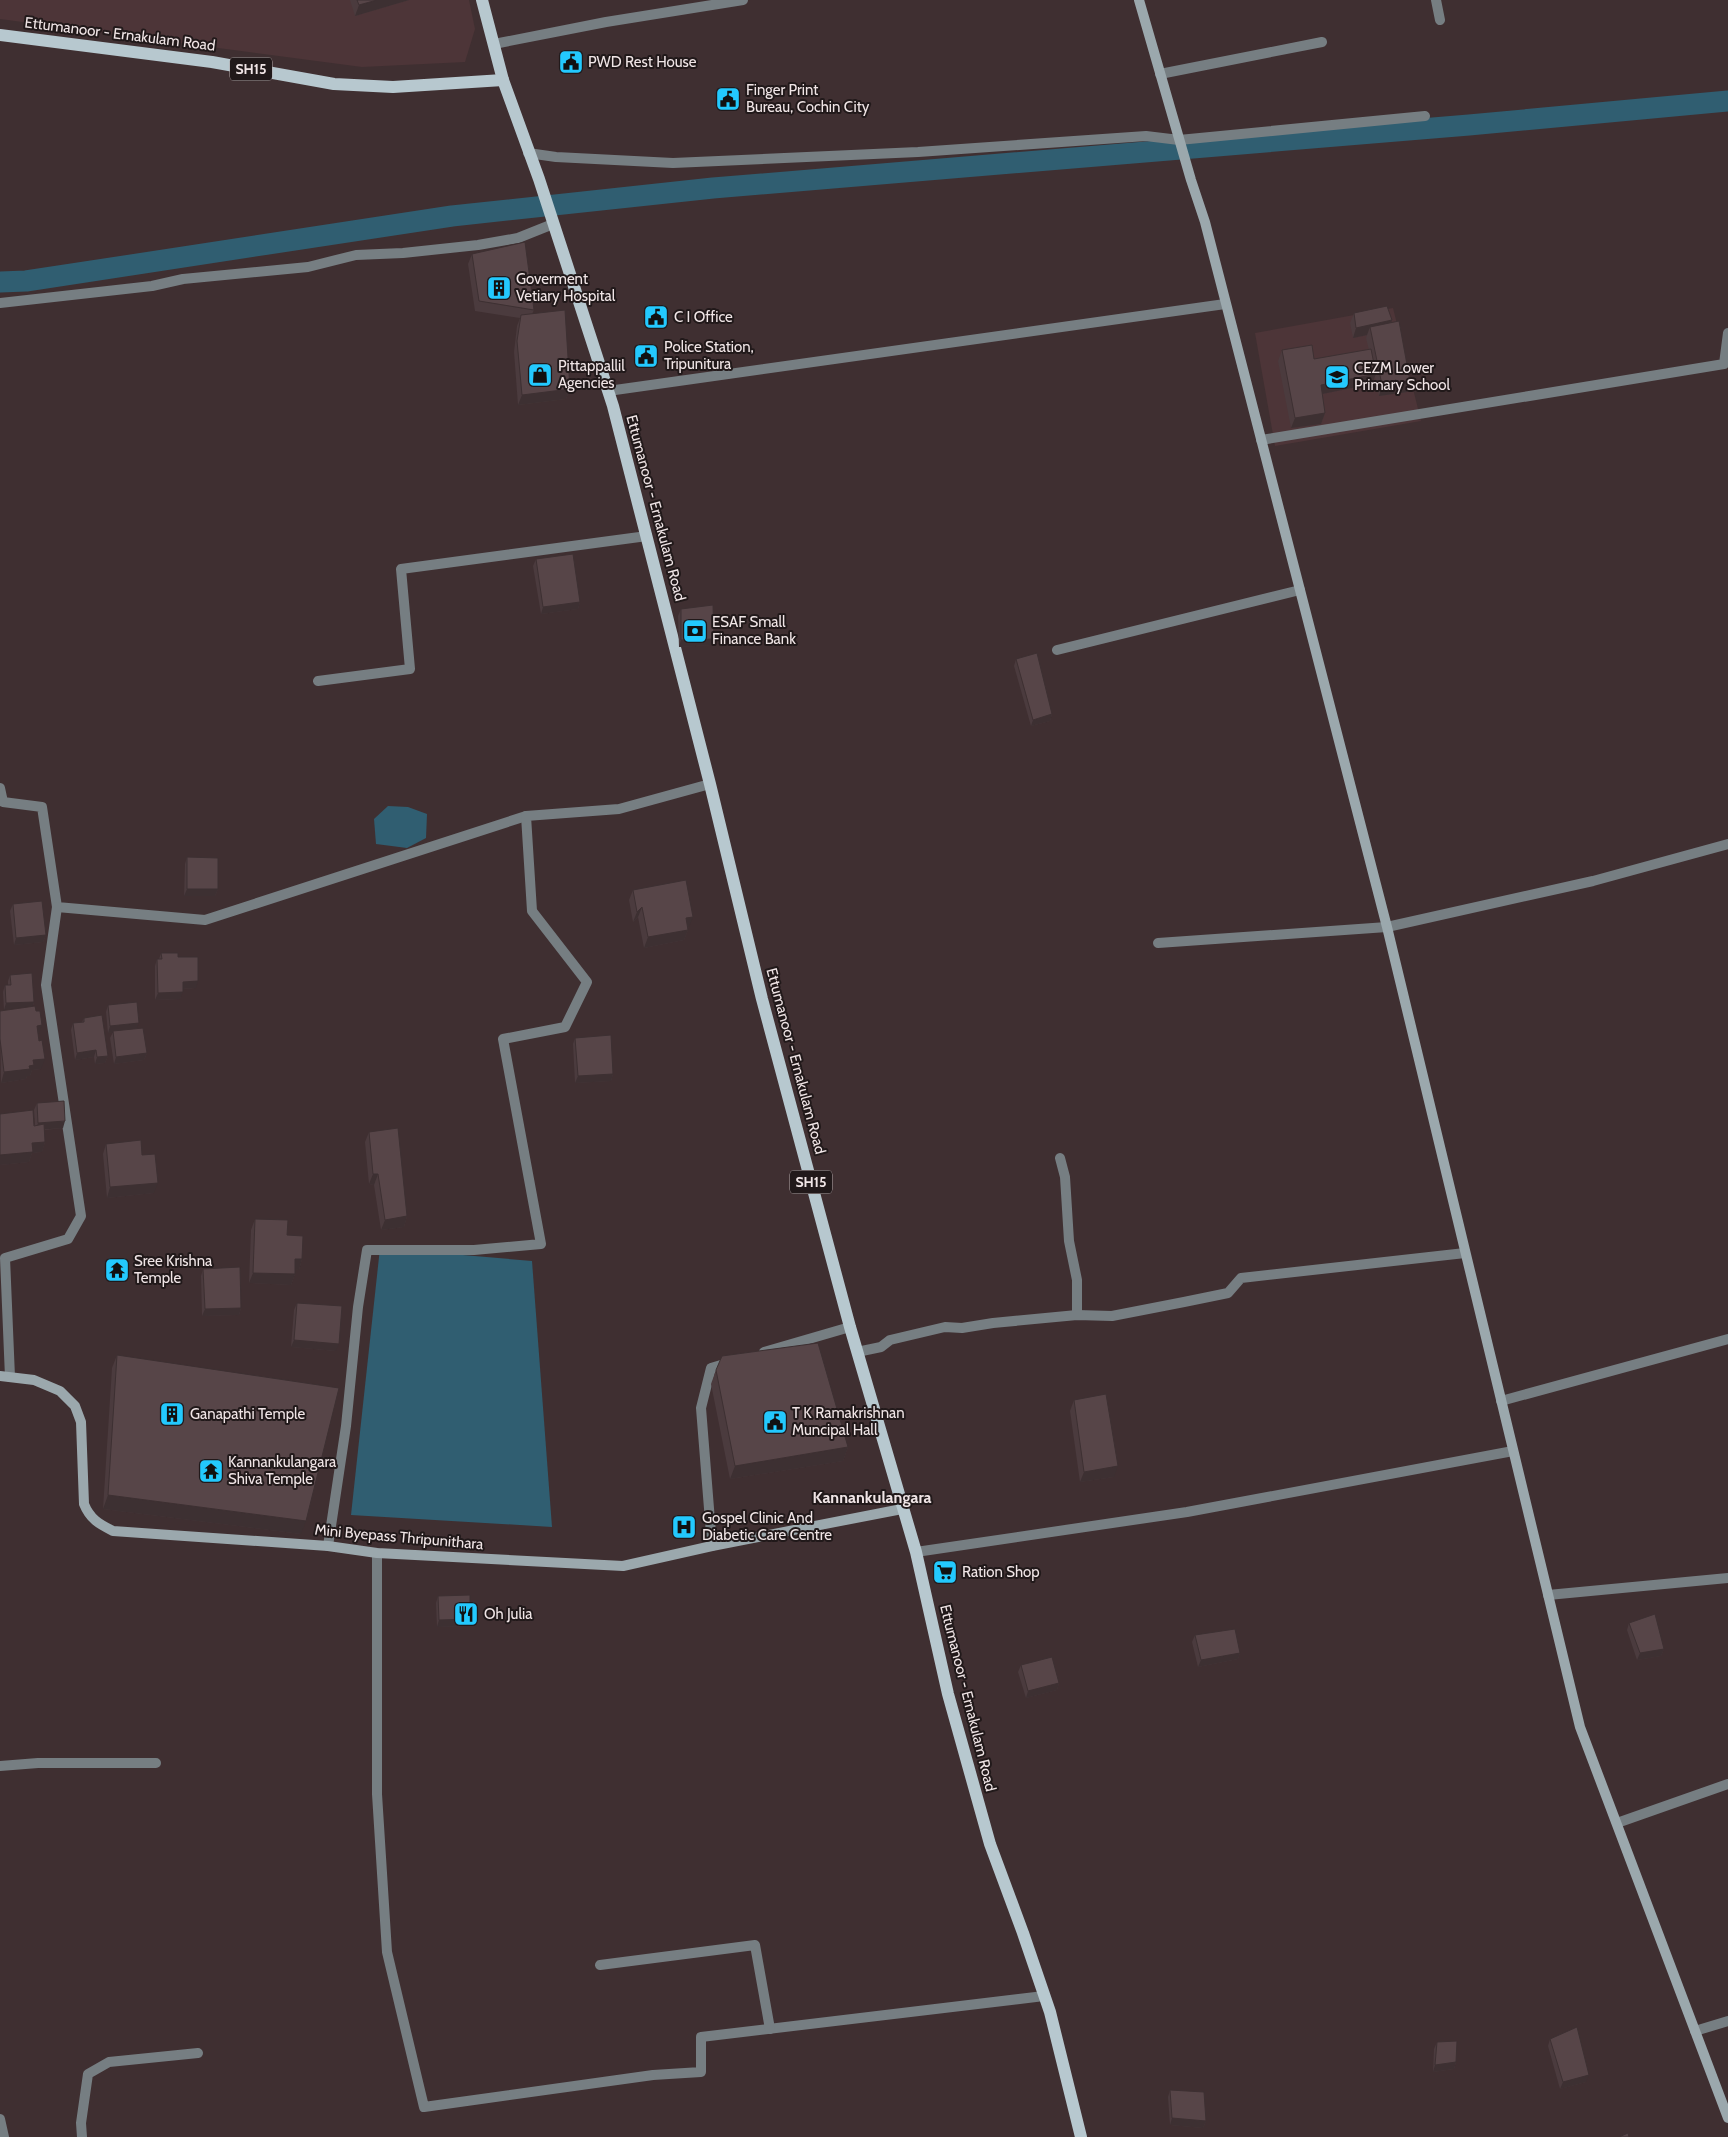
<svg xmlns="http://www.w3.org/2000/svg" width="1728" height="2137" font-family="Cabin,sans-serif">
<rect width="100%" height="100%" fill="#3f2f31"/>
<g fill="#4d3538">
<path d="M0,0H469L475,29L465,62L362,67L0,19Z"/>
<path d="M1393,308L1421,421L1275,446L1255,333Z"/>
</g>
<g fill="#305e71">
<path d="M388,806L408,807L427,814L426,838L407,848L376,844L374,819Z"/>
<path d="M380,1248L532,1261L552,1527L351,1515Z"/>
</g>
<g fill="none" stroke-linecap="round" stroke-linejoin="round">
<path stroke="#305e71" stroke-width="21" d="M0,282L26,281L452,216L713,188L1469,125L1728,101"/>
<path stroke="#767e82" stroke-width="10" d="M1695,2031L1728,2021"/>
<g stroke="#767e82" stroke-width="10">
<path d="M1436,0L1440,20"/>
<path d="M494,44L606,22L743,0"/>
<path d="M1160,74L1322,42"/>
<path d="M528,153L556,157L673,163L918,152L1146,136L1179,140L1425,116"/>
<path d="M0,303L152,286L183,279L308,267L356,255L403,253L478,245L518,238L553,224"/>
<path d="M608,391L1225,304"/>
<path d="M1261,440L1724,364L1728,333"/>
<path d="M1057,650L1300,590"/>
<path d="M318,681L410,669L401,569L647,536"/>
<path d="M0,788L3,802L42,807L57,907L205,920L526,816"/>
<path d="M1158,943L1387,927L1593,881L1728,844"/>
<path d="M1060,1158L1065,1177L1069,1241L1077,1280V1315"/>
<path d="M764,1352L850,1327"/>
<path d="M857,1352L881,1347L890,1340L945,1327L962,1328L993,1323L1077,1315L1112,1316L1184,1302L1228,1293L1241,1278L1465,1253"/>
<path d="M10,1377L5,1258L68,1239L81,1216L46,985L57,907"/>
<path d="M1501,1401L1728,1339"/>
<path d="M328,1546L346,1426L358,1307L367,1250H474L541,1244L503,1039L565,1027L587,982L532,911L526,816L619,809L710,784"/>
<path d="M712,1546L701,1408L711,1368L731,1362"/>
<path d="M916,1552L1187,1512L1513,1451"/>
<path d="M377,1553V1794L387,1952L424,2107L653,2075L701,2072V2037L1044,1996"/>
<path d="M1548,1595L1728,1578"/>
<path d="M0,1766L38,1763H156"/>
<path d="M1617,1823L1728,1784"/>
<path d="M600,1965L755,1945L770,2029"/>
<path d="M0,2119L4,2137"/>
<path d="M82,2137L81,2123L88,2074L109,2062L198,2053"/>
</g>
<g stroke="#9ba8ad" stroke-width="10">
<path d="M1139,0L1191,180L1205,222L1387,927L1580,1727L1728,2118"/>
<path d="M0,1376L34,1380L60,1391L75,1406L81,1422L84,1504C90,1519 99,1524 113,1531L328,1546L377,1553L623,1566L712,1546L902,1509"/>
</g>
<g stroke="#b7c8cf" stroke-width="12">
<path d="M482,0L503,80L539,179L613,406L710,784L762,999L850,1327L916,1552L948,1694L990,1844L1023,1933L1050,2012L1081,2137"/>
<path d="M0,35L212,62L334,84L393,87L503,80"/>
</g>
</g>
<g fill="#4b3b3e">
<path d="M350,0H409L355,16Z"/>
<path d="M472,254L534,310L532,314L570,389L566,399L518,405L514,352L517,326L520,318L475,311L468,264Z"/>
<path d="M1354,313L1391,323L1407,392L1379,396L1375,377L1372,384L1322,394L1325,413L1321,424L1291,428L1278,361L1282,350L1314,359L1369,350L1366,338L1367,335L1353,338L1350,323Z"/>
<path d="M536,559L580,602L578,609L541,614L533,566Z"/>
<path d="M681,609L714,639L712,645L679,647L678,616Z"/>
<path d="M1016,659L1052,714L1050,721L1031,726L1014,666Z"/>
<path d="M187,857L218,889L215,896H184L185,864Z"/>
<path d="M633,890L689,927L687,928L688,930L684,940L644,948L638,917L633,922L629,900Z"/>
<path d="M13,904L46,935L43,942L14,945L10,911Z"/>
<path d="M161,953L178,957L196,988L183,989L180,999L155,1000V966L157,959H159Z"/>
<path d="M10,975L34,1002L33,1006L38,1036L41,1069L32,1070L30,1076H27L26,1079L1,1083L0,1011L4,1010L3,992L5,985H8V981Z"/>
<path d="M108,1005L137,1028L147,1053L144,1060L114,1064L110,1038L113,1032L108,1033L106,1012Z"/>
<path d="M84,1018L108,1056L105,1063L95,1064L94,1057L75,1060L71,1030L73,1023L82,1022Z"/>
<path d="M575,1038L613,1074L611,1081L575,1083L573,1044Z"/>
<path d="M37,1103L63,1128L44,1130L45,1142L42,1152L32,1153L29,1162L0,1165V1114L35,1125L34,1110Z"/>
<path d="M369,1132L407,1216L404,1227L381,1230L374,1185L369,1184L365,1142Z"/>
<path d="M106,1144L142,1155L154,1193L107,1198L103,1154Z"/>
<path d="M255,1219L302,1259L299,1270L295,1269V1274L291,1285L249,1283L251,1230Z"/>
<path d="M203,1269L241,1308L239,1315L202,1316L201,1276Z"/>
<path d="M297,1303L336,1351L291,1347L294,1310Z"/>
<path d="M117,1355L301,1534L103,1509L112,1368Z"/>
<path d="M716,1370L848,1447L843,1461L730,1479L711,1384Z"/>
<path d="M1074,1400L1114,1477L1080,1482L1070,1411Z"/>
<path d="M438,1596L470,1619L468,1626L437,1627L436,1603Z"/>
<path d="M1629,1623L1664,1649L1661,1656L1637,1660L1627,1630Z"/>
<path d="M1195,1635L1240,1653L1238,1659L1198,1667L1192,1642Z"/>
<path d="M1021,1665L1059,1683L1057,1690L1026,1698L1018,1672Z"/>
<path d="M1550,2039L1586,2082L1560,2089L1548,2046Z"/>
<path d="M1437,2042L1456,2062L1454,2069L1433,2072L1434,2049Z"/>
<path d="M1170,2090L1206,2121L1203,2128L1170,2125L1168,2097Z"/>
</g>
<g fill="#3d3032">
<path d="M377,0H409L355,16L359,5Z"/>
<path d="M1392,320L1389,330L1370,327L1367,335L1353,338L1356,328Z"/>
<path d="M1376,374L1372,384L1317,395L1321,385Z"/>
<path d="M1410,381L1407,392L1379,396L1382,385Z"/>
<path d="M570,389L566,399L518,405L522,395Z"/>
<path d="M1325,413L1321,424L1291,428L1295,418Z"/>
<path d="M580,602L578,609L541,614L543,607Z"/>
<path d="M714,639L712,645L679,647L681,640Z"/>
<path d="M1052,714L1050,721L1031,726L1033,720Z"/>
<path d="M187,889H218L215,896H184Z"/>
<path d="M642,907L638,917L633,922L637,912Z"/>
<path d="M693,917L689,927L682,929L686,918Z"/>
<path d="M688,930L684,940L644,948L648,937Z"/>
<path d="M46,935L43,942L14,945L16,938Z"/>
<path d="M198,981L196,988L180,989L183,982Z"/>
<path d="M183,992L180,999L155,1000L158,993Z"/>
<path d="M34,1002L32,1009L4,1010L6,1003Z"/>
<path d="M139,1023L136,1030L108,1033L110,1026Z"/>
<path d="M42,1025L38,1036L37,1026Z"/>
<path d="M96,1050L94,1057L75,1060L77,1053Z"/>
<path d="M147,1053L144,1060L114,1064L116,1057Z"/>
<path d="M108,1056L105,1063L95,1064L97,1057Z"/>
<path d="M45,1059L41,1069L32,1070L30,1076H27L26,1079L1,1083L4,1072L29,1066L33,1060Z"/>
<path d="M613,1074L611,1081L575,1083L578,1076Z"/>
<path d="M65,1121L63,1128L36,1130L38,1123Z"/>
<path d="M45,1142L42,1152L32,1153L29,1162L0,1165V1155L32,1143Z"/>
<path d="M373,1174H378L374,1185L369,1184Z"/>
<path d="M158,1183L154,1193L107,1198L110,1187Z"/>
<path d="M407,1216L404,1227L381,1230L385,1220Z"/>
<path d="M295,1259H302L299,1270L291,1269Z"/>
<path d="M253,1273L295,1274L291,1285L249,1283Z"/>
<path d="M241,1308L239,1315L202,1316L205,1309Z"/>
<path d="M294,1340L339,1344L336,1351L291,1347Z"/>
<path d="M848,1447L843,1461L730,1479L735,1466Z"/>
<path d="M1118,1466L1114,1477L1080,1482L1084,1472Z"/>
<path d="M108,1495L306,1521L301,1534L103,1509Z"/>
<path d="M470,1619L468,1626L437,1627L439,1620Z"/>
<path d="M1664,1649L1661,1656L1637,1660L1640,1653Z"/>
<path d="M1240,1653L1238,1659L1198,1667L1201,1660Z"/>
<path d="M1059,1683L1057,1690L1026,1698L1028,1691Z"/>
<path d="M1456,2062L1454,2069L1433,2072L1435,2065Z"/>
<path d="M1589,2075L1586,2082L1560,2089L1563,2082Z"/>
<path d="M1172,2118L1206,2121L1203,2128L1170,2125Z"/>
</g>
<g fill="#574548" stroke="#3d3032">
<path d="M357,0H377L359,5Z"/>
<path d="M525,242L534,310L479,301L472,254Z"/>
<path d="M1387,306L1392,320L1356,328L1354,313Z"/>
<path d="M565,310L570,389L522,395L517,341L521,315Z"/>
<path d="M1399,321L1410,381L1382,385L1370,327Z"/>
<path d="M1312,345L1314,359L1371,349L1376,374L1321,385L1325,413L1295,418L1282,350Z"/>
<path d="M573,554L580,602L543,607L536,559Z"/>
<path d="M713,605L714,639L681,640V609Z"/>
<path d="M1037,653L1052,714L1033,720L1016,659Z"/>
<path d="M187,857L218,858V889H187Z"/>
<path d="M686,880L693,917L686,918L688,930L648,937L642,907L637,912L633,890Z"/>
<path d="M42,901L46,935L16,938L13,904Z"/>
<path d="M161,953H178V957H198V981L183,982V992L158,993L157,959H162Z"/>
<path d="M32,973L34,1002L6,1003L5,985H11L10,975Z"/>
<path d="M137,1002L139,1023L110,1026L108,1005Z"/>
<path d="M35,1006L36,1011H40L42,1025L37,1026L39,1041L42,1040L45,1059L33,1060L34,1065L29,1066L30,1069L4,1072L0,1039V1011Z"/>
<path d="M102,1015L108,1056L97,1057L96,1050L77,1053L73,1023L84,1022V1018Z"/>
<path d="M143,1028L147,1053L116,1057L113,1031Z"/>
<path d="M611,1035L613,1074L578,1076L575,1038Z"/>
<path d="M64,1101L65,1121L38,1123L37,1103Z"/>
<path d="M33,1110L34,1126L44,1124L45,1142L32,1143L33,1152L0,1155V1114Z"/>
<path d="M398,1128L407,1216L385,1220L378,1174H373L369,1132Z"/>
<path d="M141,1140L142,1155L155,1154L158,1183L110,1187L106,1144Z"/>
<path d="M255,1219L288,1220L287,1235L303,1236L302,1259H295V1274L253,1273Z"/>
<path d="M240,1267L241,1308L205,1309L203,1269Z"/>
<path d="M297,1303L342,1306L339,1344L294,1340Z"/>
<path d="M818,1343L848,1447L735,1466L716,1370L722,1356Z"/>
<path d="M117,1355L339,1388L306,1521L108,1495Z"/>
<path d="M1106,1394L1118,1466L1084,1472L1074,1400Z"/>
<path d="M470,1595V1619L439,1620L438,1596Z"/>
<path d="M1655,1614L1664,1649L1640,1653L1629,1623Z"/>
<path d="M1235,1629L1240,1653L1201,1660L1195,1635Z"/>
<path d="M1052,1657L1059,1683L1028,1691L1021,1665Z"/>
<path d="M1577,2027L1589,2075L1563,2082L1550,2039Z"/>
<path d="M1457,2041L1456,2062L1435,2065L1437,2042Z"/>
<path d="M1170,2090L1204,2092L1206,2121L1172,2118Z"/>
<path d="M1628,2133L1629,2137H1619Z"/>
</g>
<defs>
<symbol id="civic-square" viewBox="-11 -11 22 22"><rect x="-9" y="-9" width="18" height="18" rx="4" fill="#23c9fe" stroke="#21191a"/><path d="M-.6-6.5H3V-4.5H.6V-3L4-1V1h2V6H-6V1h2V-1L-.6-3ZM-1.2 2.5V6h2.4V2.5Z" fill="#111"/></symbol>
<symbol id="building-square" viewBox="-11 -11 22 22"><rect x="-9" y="-9" width="18" height="18" rx="4" fill="#23c9fe" stroke="#21191a"/><path d="M-4-6H4V6H1V3H-1V6H-4ZM-2.5-4.3h1.7v1.8h-1.7ZM.8-4.3h1.7v1.8H.8ZM-2.5-1h1.7V.8h-1.7ZM.8-1h1.7V.8H.8Z" fill="#111"/></symbol>
<symbol id="shop-square" viewBox="-11 -11 22 22"><rect x="-9" y="-9" width="18" height="18" rx="4" fill="#23c9fe" stroke="#21191a"/><path d="M-5-2.5h2.3a2.7 3.5 0 0 1 5.4 0H5L5.5 6h-11ZM-1.5-2.5h3a1.5 2.3 0 0 0-3 0Z" fill="#111"/></symbol>
<symbol id="school-square" viewBox="-11 -11 22 22"><rect x="-9" y="-9" width="18" height="18" rx="4" fill="#23c9fe" stroke="#21191a"/><path d="M0-5L7-2L0 1L-7-2ZM-4 1L0 2.5L4 1V4Q0 6-4 4Z" fill="#111"/></symbol>
<symbol id="bank-square" viewBox="-11 -11 22 22"><rect x="-9" y="-9" width="18" height="18" rx="4" fill="#23c9fe" stroke="#21191a"/><path d="M-6-4H6V4H-6ZM0-2.3a2.3 2.3 0 1 0 0 4.6a2.3 2.3 0 1 0 0-4.6Z" fill="#111"/></symbol>
<symbol id="temple-square" viewBox="-11 -11 22 22"><rect x="-9" y="-9" width="18" height="18" rx="4" fill="#23c9fe" stroke="#21191a"/><path d="M0-6L5-2H3V0L6.5 2.5H4V6H1.5V3h-3V6H-4V2.5H-6.5L-3 0V-2H-5Z" fill="#111"/></symbol>
<symbol id="hospital-square" viewBox="-11 -11 22 22"><rect x="-9" y="-9" width="18" height="18" rx="4" fill="#23c9fe" stroke="#21191a"/><path d="M-5-5h3v3.5h4V-5h3V5h-3V1.5h-4V5h-3Z" fill="#111"/></symbol>
<symbol id="supermarket-square" viewBox="-11 -11 22 22"><rect x="-9" y="-9" width="18" height="18" rx="4" fill="#23c9fe" stroke="#21191a"/><path d="M-6-5.5h2.5l.6 2H6L4.5 2H-2.5L-4.4-4H-6ZM-1.5 3.2a1.3 1.3 0 1 0 .1 0ZM3 3.2a1.3 1.3 0 1 0 .1 0Z" fill="#111"/></symbol>
<symbol id="restaurant-square" viewBox="-11 -11 22 22"><rect x="-9" y="-9" width="18" height="18" rx="4" fill="#23c9fe" stroke="#21191a"/><path d="M-5-6h1v4h1v-4h1v4h1v-4h1v5L-1.5 .5V6h-2V.5L-5-1ZM5-6V6H3V1.5H1.5Q1.5-4 5-6Z" fill="#111"/></symbol>
</defs>
<g fill-rule="evenodd">
<use href="#civic-square" x="557" y="48" width="28" height="28"/>
<use href="#civic-square" x="714" y="85" width="28" height="28"/>
<use href="#building-square" x="485" y="274" width="28" height="28"/>
<use href="#civic-square" x="642" y="303" width="28" height="28"/>
<use href="#civic-square" x="632" y="342" width="28" height="28"/>
<use href="#shop-square" x="526" y="361" width="28" height="28"/>
<use href="#school-square" x="1323" y="363" width="28" height="28"/>
<use href="#bank-square" x="681" y="617" width="28" height="28"/>
<use href="#temple-square" x="103" y="1256" width="28" height="28"/>
<use href="#building-square" x="158" y="1400" width="28" height="28"/>
<use href="#civic-square" x="761" y="1408" width="28" height="28"/>
<use href="#temple-square" x="197" y="1457" width="28" height="28"/>
<use href="#hospital-square" x="670" y="1513" width="28" height="28"/>
<use href="#supermarket-square" x="931" y="1558" width="28" height="28"/>
<use href="#restaurant-square" x="452" y="1600" width="28" height="28"/>
</g>
<g text-anchor="middle" stroke-width="4" stroke-linejoin="round" paint-order="stroke">
<g fill="#21191a" stroke="#b2a8a9" stroke-width="1">
<rect x="230" y="57.5" width="42" height="23" rx="4"/>
<rect x="790" y="1170.5" width="42" height="23" rx="4"/>
</g>
<g font-size="14" font-weight="bold" fill="#f0e5e6">
<text x="251" y="74">SH15</text>
<text x="811" y="1187">SH15</text>
</g>
<g font-size="15" fill="#f0e5e6" stroke="#21191a">
<text transform="translate(120 34) rotate(7)" y="5">Ettumanoor - Ernakulam Road</text>
<text transform="translate(656 508) rotate(75)" y="5">Ettumanoor - Ernakulam Road</text>
<text transform="translate(796 1061) rotate(75)" y="5">Ettumanoor - Ernakulam Road</text>
<text transform="translate(399 1537) rotate(5)" y="5">Mini Byepass Thripunithara</text>
<text transform="translate(968 1698) rotate(76)" y="5">Ettumanoor - Ernakulam Road</text>
</g>
<g font-size="15" fill="#f0e5e6" stroke="#21191a" text-anchor="start">
<text x="588" y="67">PWD Rest House</text>
<text x="746" y="95">Finger Print<tspan x="746" dy="17">Bureau, Cochin City</tspan></text>
<text x="516" y="284">Goverment<tspan x="516" dy="17">Vetiary Hospital</tspan></text>
<text x="674" y="322">C I Office</text>
<text x="664" y="352">Police Station,<tspan x="664" dy="17">Tripunitura</tspan></text>
<text x="558" y="371">Pittappallil<tspan x="558" dy="17">Agencies</tspan></text>
<text x="1354" y="373">CEZM Lower<tspan x="1354" dy="17">Primary School</tspan></text>
<text x="712" y="627">ESAF Small<tspan x="712" dy="17">Finance Bank</tspan></text>
<text x="134" y="1266">Sree Krishna<tspan x="134" dy="17">Temple</tspan></text>
<text x="792" y="1418">T K Ramakrishnan<tspan x="792" dy="17">Muncipal Hall</tspan></text>
<text x="190" y="1419">Ganapathi Temple</text>
<text x="228" y="1467">Kannankulangara<tspan x="228" dy="17">Shiva Temple</tspan></text>
<text x="702" y="1523">Gospel Clinic And<tspan x="702" dy="17">Diabetic Care Centre</tspan></text>
<text x="962" y="1577">Ration Shop</text>
<text x="484" y="1619">Oh Julia</text>
</g>
<g font-size="16" font-weight="bold" fill="#f0e5e6" stroke="#21191a">
<text x="872" y="1503">Kannankulangara</text>
</g>
</g>
</svg>
